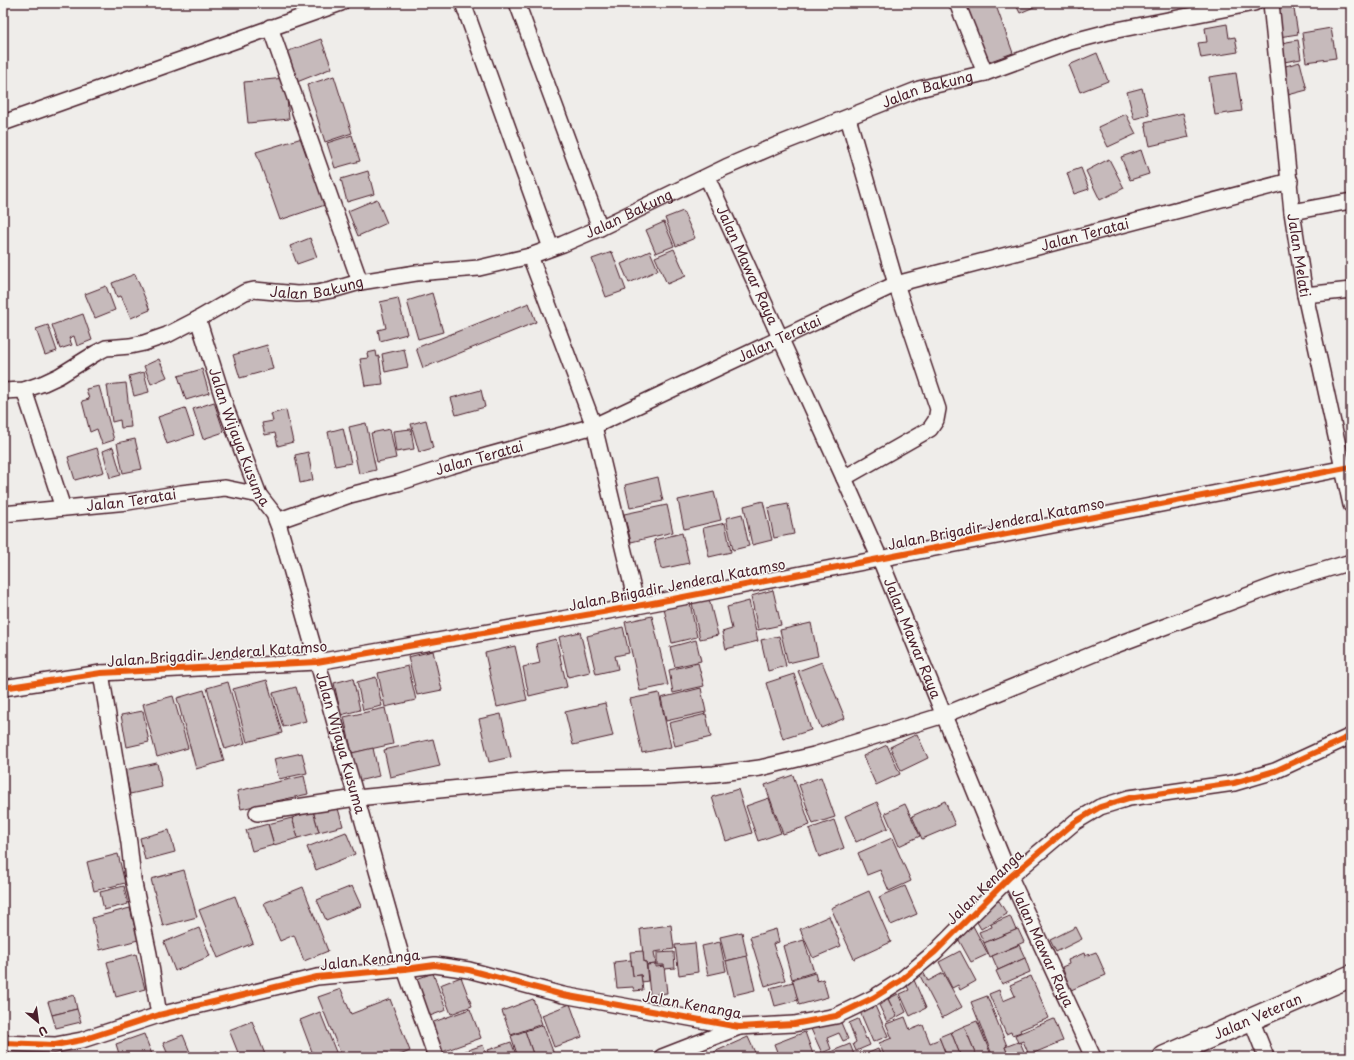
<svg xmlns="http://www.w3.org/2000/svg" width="1354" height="1060" font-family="'Playpen Sans',sans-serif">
<rect width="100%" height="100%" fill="#efedea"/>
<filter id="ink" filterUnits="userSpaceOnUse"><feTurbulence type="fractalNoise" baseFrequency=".025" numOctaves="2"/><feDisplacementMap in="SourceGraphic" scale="8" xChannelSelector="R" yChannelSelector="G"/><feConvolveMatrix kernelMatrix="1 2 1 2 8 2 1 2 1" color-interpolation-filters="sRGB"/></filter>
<g filter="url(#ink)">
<g fill="#c6babb" stroke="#4a1f2b">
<path d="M966,3H995L1013,53L988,62Z"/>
<path d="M1015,3H1043L1020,13Z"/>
<path d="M1077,3H1094L1095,4L1078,8Z"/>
<path d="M1293,3L1298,34L1279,37L1274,6Z"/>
<path d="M1227,24L1229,38L1235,37L1238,52L1201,58L1198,43L1207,42L1205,28Z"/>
<path d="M1331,28L1336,58L1306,62L1302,33Z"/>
<path d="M321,39L332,68L297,82L286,52Z"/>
<path d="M1298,40L1301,59L1284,62L1281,43Z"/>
<path d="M1097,53L1108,81L1080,92L1069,65Z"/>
<path d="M1300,62L1307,90L1288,95L1282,67Z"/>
<path d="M1236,73L1242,111L1215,115L1209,77Z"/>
<path d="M334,76L352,133L325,142L307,85Z"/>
<path d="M285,78L289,119L248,123L244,82Z"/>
<path d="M1142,88L1149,115L1134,119L1127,92Z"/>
<path d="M1183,113L1189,137L1150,146L1145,122Z"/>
<path d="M1126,114L1136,134L1108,147L1098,127Z"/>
<path d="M352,135L360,161L335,168L327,143Z"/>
<path d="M302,138L325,205L280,220L256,152Z"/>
<path d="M1141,150L1149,174L1130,180L1121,157Z"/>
<path d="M1109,159L1124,188L1100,200L1086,171Z"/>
<path d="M1081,168L1089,189L1074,194L1067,173Z"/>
<path d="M368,171L374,194L347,202L341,179Z"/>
<path d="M377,199L387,223L358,236L348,211Z"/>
<path d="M683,211L695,238L676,246L665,218Z"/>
<path d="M664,222L674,246L656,253L646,230Z"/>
<path d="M310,238L317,257L297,264L290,246Z"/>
<path d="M674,249L686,276L667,284L655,257Z"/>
<path d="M650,251L658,270L629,283L621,264Z"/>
<path d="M612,252L626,290L606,297L592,259Z"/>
<path d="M135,274L150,310L131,318L121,296L117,297L112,283Z"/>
<path d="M106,286L115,310L95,318L85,294Z"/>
<path d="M432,293L443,332L418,339L407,301Z"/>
<path d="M398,298L407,334L380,341L378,330L386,328L380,302Z"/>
<path d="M529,303L536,322L423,368L416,348Z"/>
<path d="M83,314L92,340L77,346L74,336L69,338L72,345L60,349L52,325Z"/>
<path d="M48,325L57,351L45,355L36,329Z"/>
<path d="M267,345L273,369L240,378L233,355Z"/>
<path d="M404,349L408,367L385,372L382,354Z"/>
<path d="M376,351L377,357L379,356L383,384L365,386L360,359L368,358L367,353Z"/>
<path d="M159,359L167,377L151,384L144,366Z"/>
<path d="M202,369L209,393L186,400L178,376Z"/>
<path d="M144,372L149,392L134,396L129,376Z"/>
<path d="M126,383L131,427L121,428L120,420L112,422L107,385Z"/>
<path d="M99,386L114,440L102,444L97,429L90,432L82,401L89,399L86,389Z"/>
<path d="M481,390L485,407L456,415L451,398Z"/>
<path d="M214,402L224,432L203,439L193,409Z"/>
<path d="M185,408L194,435L167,444L158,417Z"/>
<path d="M286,410L293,442L278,446L275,433L265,435L262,423L273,421L271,414Z"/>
<path d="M426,420L433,448L419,452L411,424Z"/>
<path d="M366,423L376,470L359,474L349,427Z"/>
<path d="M343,428L351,463L335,466L328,432Z"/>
<path d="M390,429L396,458L377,462L371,433Z"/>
<path d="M411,429L414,449L396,452L393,431Z"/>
<path d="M135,439L142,469L123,473L117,443Z"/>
<path d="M113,447L121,475L110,478L103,451Z"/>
<path d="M97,448L104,472L75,480L68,457Z"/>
<path d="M308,452L313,480L300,483L295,455Z"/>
<path d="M658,477L663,501L630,508L625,485Z"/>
<path d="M714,492L721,520L684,529L678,500Z"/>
<path d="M763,501L772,540L752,545L744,506Z"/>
<path d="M788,504L794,534L774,538L768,508Z"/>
<path d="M667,505L673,532L631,542L624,514Z"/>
<path d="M742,514L749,546L733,550L726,518Z"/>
<path d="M725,523L731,552L709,557L703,528Z"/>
<path d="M682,533L689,563L661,569L654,540Z"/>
<path d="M773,590L781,625L758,630L751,596Z"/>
<path d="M709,599L718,635L700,639L692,603Z"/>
<path d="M749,601L758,641L726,649L722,632L732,629L727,607Z"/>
<path d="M690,603L697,637L672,643L664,609Z"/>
<path d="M652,616L668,685L640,691L625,622Z"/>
<path d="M811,623L818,656L788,663L780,630Z"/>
<path d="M623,627L629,653L615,656L618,669L596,674L587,636Z"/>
<path d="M580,632L590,672L568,677L559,637Z"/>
<path d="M779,636L786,666L768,671L761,640Z"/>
<path d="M556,639L567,687L529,696L523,667L540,663L536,644Z"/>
<path d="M696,640L701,661L675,667L670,647Z"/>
<path d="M515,646L527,700L497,707L485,653Z"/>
<path d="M433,651L442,690L417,695L408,657Z"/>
<path d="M822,662L845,718L821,728L798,671Z"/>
<path d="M698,663L704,686L673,693L669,670Z"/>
<path d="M408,666L416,700L385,707L378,673Z"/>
<path d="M794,674L811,730L783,739L766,683Z"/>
<path d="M376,677L382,706L363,710L357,682Z"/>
<path d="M353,678L360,710L341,715L334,683Z"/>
<path d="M267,680L282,733L247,742L233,689Z"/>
<path d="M228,682L245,743L225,749L207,688Z"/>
<path d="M296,687L306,721L283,727L273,693Z"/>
<path d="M701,688L706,712L666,721L661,698Z"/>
<path d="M204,690L224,761L196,769L177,698Z"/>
<path d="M659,693L671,747L642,753L630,699Z"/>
<path d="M173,696L188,748L157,757L143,704Z"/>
<path d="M605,703L613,736L573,745L565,712Z"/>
<path d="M385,708L393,744L352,753L344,717Z"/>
<path d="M143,711L149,742L127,747L121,715Z"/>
<path d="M501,714L511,757L489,762L479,719Z"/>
<path d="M706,714L711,737L675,746L669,723Z"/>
<path d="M917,734L928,758L901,771L890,747Z"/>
<path d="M433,739L440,766L390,777L384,750Z"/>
<path d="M887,745L900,774L876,785L863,756Z"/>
<path d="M373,748L379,776L358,781L352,753Z"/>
<path d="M302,753L307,773L279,779L274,759Z"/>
<path d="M157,763L162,787L130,794L125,770Z"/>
<path d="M793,775L810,825L783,834L765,785Z"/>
<path d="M304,776L308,794L241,809L237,791Z"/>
<path d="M821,777L835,817L813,824L799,785Z"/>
<path d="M738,789L752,833L726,841L712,797Z"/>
<path d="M769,798L781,833L758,841L746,806Z"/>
<path d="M945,801L955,825L922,839L912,816Z"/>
<path d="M877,802L888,828L856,842L845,816Z"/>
<path d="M905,804L920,836L899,846L885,813Z"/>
<path d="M337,805L343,826L319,832L313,811Z"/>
<path d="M313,811L319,832L298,838L292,818Z"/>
<path d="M292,818L298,838L274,845L268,824Z"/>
<path d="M834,820L844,848L819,857L809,829Z"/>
<path d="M268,824L274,845L252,851L246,830Z"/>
<path d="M169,830L175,852L145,860L140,838Z"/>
<path d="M346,832L355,854L316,870L307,847Z"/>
<path d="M892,838L911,881L889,891L880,870L867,875L858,853Z"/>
<path d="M118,854L125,883L94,891L87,862Z"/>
<path d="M184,870L197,917L163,926L151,879Z"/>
<path d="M124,886L128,904L104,910L100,892Z"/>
<path d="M352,886L361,906L326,920L317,900Z"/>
<path d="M905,886L917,914L891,925L879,897Z"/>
<path d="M303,887L328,951L304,961L294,935L280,941L264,903Z"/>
<path d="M869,891L891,942L854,959L831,908Z"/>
<path d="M235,896L253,943L218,958L199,910Z"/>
<path d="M994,898L996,902L999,901L1007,914L981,929L974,917Z"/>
<path d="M130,908L138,940L100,950L92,918Z"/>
<path d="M829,916L841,946L813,958L800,929Z"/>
<path d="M1010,916L1016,930L984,943L979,932L992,927L991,924Z"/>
<path d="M972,924L988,954L971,962L955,933Z"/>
<path d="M671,925L674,949L654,952L656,964L647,965L646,962H644L640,929Z"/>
<path d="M1076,927L1082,939L1056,952L1050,940Z"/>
<path d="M199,928L210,956L175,971L164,942Z"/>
<path d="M776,929L779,942L773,944L785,980L765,986L750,937Z"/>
<path d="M1018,929L1024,942L990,957L984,943Z"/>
<path d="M742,932L747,956L726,961L720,937Z"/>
<path d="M804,940L814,972L792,979L783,946Z"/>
<path d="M720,942L726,971L708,975L702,946Z"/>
<path d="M695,943L698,972L679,975L675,945Z"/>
<path d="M1019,945L1025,958L998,970L992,956Z"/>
<path d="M643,951L644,962H646L648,981L642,982L641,975L633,976L630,952Z"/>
<path d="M960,951L976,981L960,990L958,985L952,988L939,962Z"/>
<path d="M674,952L675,968L665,969L664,965H657V953Z"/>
<path d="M1096,952L1106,975L1071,990L1062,967L1069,964L1068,960L1084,953L1085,956Z"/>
<path d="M136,954L145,989L116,997L107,962Z"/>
<path d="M747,956L755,990L734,995L726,961Z"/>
<path d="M1025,958L1030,972L1002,984L996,971Z"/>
<path d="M631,960L633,976L641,975L643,990L634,991L633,987L617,988L614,962Z"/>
<path d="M656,964V967L664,966L667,993L650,995L647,965Z"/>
<path d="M922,970L928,981L943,973L962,1007L942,1018L918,972Z"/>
<path d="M433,973L446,1010L427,1017L414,980Z"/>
<path d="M815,973L817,981L823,979L828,997L799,1005L792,980Z"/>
<path d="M1031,976L1049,1018L1020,1030L1021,1032L1012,1035L1011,1032L1006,1034L989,994L999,990L1003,1001L1015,996L1010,985Z"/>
<path d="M461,977L472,1006L451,1014L440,985Z"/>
<path d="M914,980L926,1008L910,1016L900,994L909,990L906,984Z"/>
<path d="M793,982L798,1000L775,1006L770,988Z"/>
<path d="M341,989L351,1014L390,999L410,1051L395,1057H342L318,997Z"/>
<path d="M898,994L906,1012L897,1017L888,999Z"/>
<path d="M74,995L77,1009L52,1015L48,1002Z"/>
<path d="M886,995L897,1017L887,1022L879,1005L885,1002L882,996Z"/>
<path d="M987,996L1007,1046L1005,1047L1009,1057H993L971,1002Z"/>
<path d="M533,999L542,1024L511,1035L502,1011Z"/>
<path d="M873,1001L888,1036L873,1042L858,1007Z"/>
<path d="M570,1004L582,1037L554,1047L542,1015Z"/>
<path d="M77,1009L81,1022L56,1028L52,1015Z"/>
<path d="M470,1009L481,1038L439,1053L428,1024Z"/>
<path d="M320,1012L338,1057H314L300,1020Z"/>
<path d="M905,1017L910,1030L923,1025L930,1043L940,1039L947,1057H885L879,1043L892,1038L886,1024Z"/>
<path d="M839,1018L848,1039L843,1041L839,1033L827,1038L831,1049L822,1053L811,1029Z"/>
<path d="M858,1019L866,1039L867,1038L870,1045L856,1051L853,1044L856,1042L849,1023Z"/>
<path d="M1054,1019L1063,1041L1029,1055L1023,1041L1018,1043L1015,1035Z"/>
<path d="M252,1021L266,1057H235L239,1055L229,1030Z"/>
<path d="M977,1021L992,1057H977L964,1026Z"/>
<path d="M543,1025L555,1057H534L525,1031Z"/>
<path d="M964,1026L977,1057H961L951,1032Z"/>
<path d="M525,1031L534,1057H518L511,1036Z"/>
<path d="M805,1032L814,1057H779L774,1044Z"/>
<path d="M951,1032L961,1057H947L939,1037Z"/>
<path d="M144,1034L153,1057H120L116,1044Z"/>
<path d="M183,1035L192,1057H169L163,1043Z"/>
<path d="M748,1037L757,1057H717L714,1052Z"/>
<path d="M511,1042L517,1057H491L488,1050Z"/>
<path d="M1018,1042V1043L1020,1042L1026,1056L1029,1055V1057H1009L1005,1047Z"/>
<path d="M850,1044L855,1057H820V1056Z"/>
<path d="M483,1045L487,1057H448Z"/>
<path d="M878,1049L881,1057H859Z"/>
<path d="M217,1051L219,1057H201Z"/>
<path d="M708,1051L710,1057H696V1056Z"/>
</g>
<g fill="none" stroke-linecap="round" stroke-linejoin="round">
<defs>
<g id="street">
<path d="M463,3L551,248"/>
<path d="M517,3L600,228"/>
<path d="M957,3L985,73"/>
<path id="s1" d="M1271,3L1292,212L1305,295L1351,505"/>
<path d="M270,27L360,282"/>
<path d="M3,123L341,3"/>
<path id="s2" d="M707,177L844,478L880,559L1010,877L1093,1057"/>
<path d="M1292,212L1351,201"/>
<path d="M530,256L594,426L637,606"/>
<path d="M1305,295L1351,290"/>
<path id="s3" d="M198,319L227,411L259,495L274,514L280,530L405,969L436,1057"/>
<path d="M24,390L63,508"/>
<path id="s4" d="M3,391L24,390L44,383L59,376L96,353L106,348L130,346L144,343L167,335L198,319L245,292L254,290L297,294L316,293L332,290L360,282L416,273L479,268L530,256L563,244L600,228L726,167L777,145L919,89L985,73L1070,42L1112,31L1254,3"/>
<path d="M844,478L930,429L936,420L938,409L896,284L848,118"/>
<path id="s5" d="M3,514L128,502L181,493L225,488L259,495"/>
<path id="s6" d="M277,521L350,495L398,483L450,466L594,426L896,284L1290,181"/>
<path d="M101,673L129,843L133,879L149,954L159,1015"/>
<path d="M3,688L101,673L317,662L637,606L1351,467"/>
<path d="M257,813L356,798L554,779L666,777L714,774L760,768L814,755L944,715L1113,646L1284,582L1351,562"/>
<path d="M1251,1019L1266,1057"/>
<path d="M3,1043L55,1045L82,1040L159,1015L317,977L405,969L435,965L469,970L563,995L739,1027L794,1024L836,1016L873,998L900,981L935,952L1010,877L1075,822L1100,807L1129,798L1234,783L1275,771L1351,736"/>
<path d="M662,1057L739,1027"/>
</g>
<g id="secondary">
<path id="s7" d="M1164,1057L1351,976"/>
</g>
</defs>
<use href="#street" stroke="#4a1f2b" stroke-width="18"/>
<use href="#secondary" stroke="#4a1f2b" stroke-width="24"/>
<use href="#street" stroke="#f6f6f2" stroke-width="15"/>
<use href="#secondary" stroke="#f6f6f2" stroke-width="21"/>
<defs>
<g id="cycleway">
<path d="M3,688L101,673L317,662L637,606L1351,467"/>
<path d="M3,1043L55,1045L82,1040L159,1015L317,977L405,969L435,965L469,970L563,995L739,1027L794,1024L836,1016L873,998L900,981L935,952L1010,877L1075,822L1100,807L1129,798L1234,783L1275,771L1351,736"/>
</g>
</defs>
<use href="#cycleway" stroke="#f6f6f2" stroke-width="8"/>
<use href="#cycleway" stroke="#e8590c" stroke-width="6"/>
</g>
</g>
<g text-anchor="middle" stroke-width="3" stroke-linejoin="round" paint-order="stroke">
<g font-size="14" fill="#4a1f2b" stroke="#f6f6f2">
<text dy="5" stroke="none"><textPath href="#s4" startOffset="986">Jalan Bakung</textPath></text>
<text dy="5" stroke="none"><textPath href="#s4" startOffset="662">Jalan Bakung</textPath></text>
<text dy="5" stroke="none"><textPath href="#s6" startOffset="860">Jalan Teratai</textPath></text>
<text dy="5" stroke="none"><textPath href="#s1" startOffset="254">Jalan Melati</textPath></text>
<text dy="5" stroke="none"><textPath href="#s2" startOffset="97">Jalan Mawar Raya</textPath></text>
<text dy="5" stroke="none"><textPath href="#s4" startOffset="338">Jalan Bakung</textPath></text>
<text dy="5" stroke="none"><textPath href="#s6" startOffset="536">Jalan Teratai</textPath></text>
<text dy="5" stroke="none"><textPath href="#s3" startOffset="125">Jalan Wijaya Kusuma</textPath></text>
<text dy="5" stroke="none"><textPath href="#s6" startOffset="212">Jalan Teratai</textPath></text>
<text dy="5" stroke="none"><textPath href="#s5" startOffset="129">Jalan Teratai</textPath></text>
<text transform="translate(996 524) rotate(-11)" y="5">Jalan Brigadir Jenderal Katamso</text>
<text transform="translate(677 585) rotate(-11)" y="5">Jalan Brigadir Jenderal Katamso</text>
<text dy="5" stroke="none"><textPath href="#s2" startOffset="505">Jalan Mawar Raya</textPath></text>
<text transform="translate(217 654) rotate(-4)" y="5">Jalan Brigadir Jenderal Katamso</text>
<text dy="5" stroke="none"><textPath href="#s3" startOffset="449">Jalan Wijaya Kusuma</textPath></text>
<text transform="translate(985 887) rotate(-44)" y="5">Jalan Kenanga</text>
<text dy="5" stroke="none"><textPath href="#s2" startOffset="841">Jalan Mawar Raya</textPath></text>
<text transform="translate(370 960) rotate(-6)" y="5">Jalan Kenanga</text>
<text transform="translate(692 1005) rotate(10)" y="5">Jalan Kenanga</text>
<text dy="5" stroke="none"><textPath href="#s7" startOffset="102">Jalan Veteran</textPath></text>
</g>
</g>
<rect width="1354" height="1060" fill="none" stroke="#f6f6f2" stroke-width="16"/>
<rect x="8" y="8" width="1338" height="1044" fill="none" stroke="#4a1f2b" stroke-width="1.5" filter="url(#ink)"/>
<g transform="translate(38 1022) rotate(151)" stroke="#f6f6f2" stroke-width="3" paint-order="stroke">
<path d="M0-3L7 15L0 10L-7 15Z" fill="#4a1f2b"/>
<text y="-6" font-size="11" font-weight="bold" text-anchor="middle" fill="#4a1f2b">U</text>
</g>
</svg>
